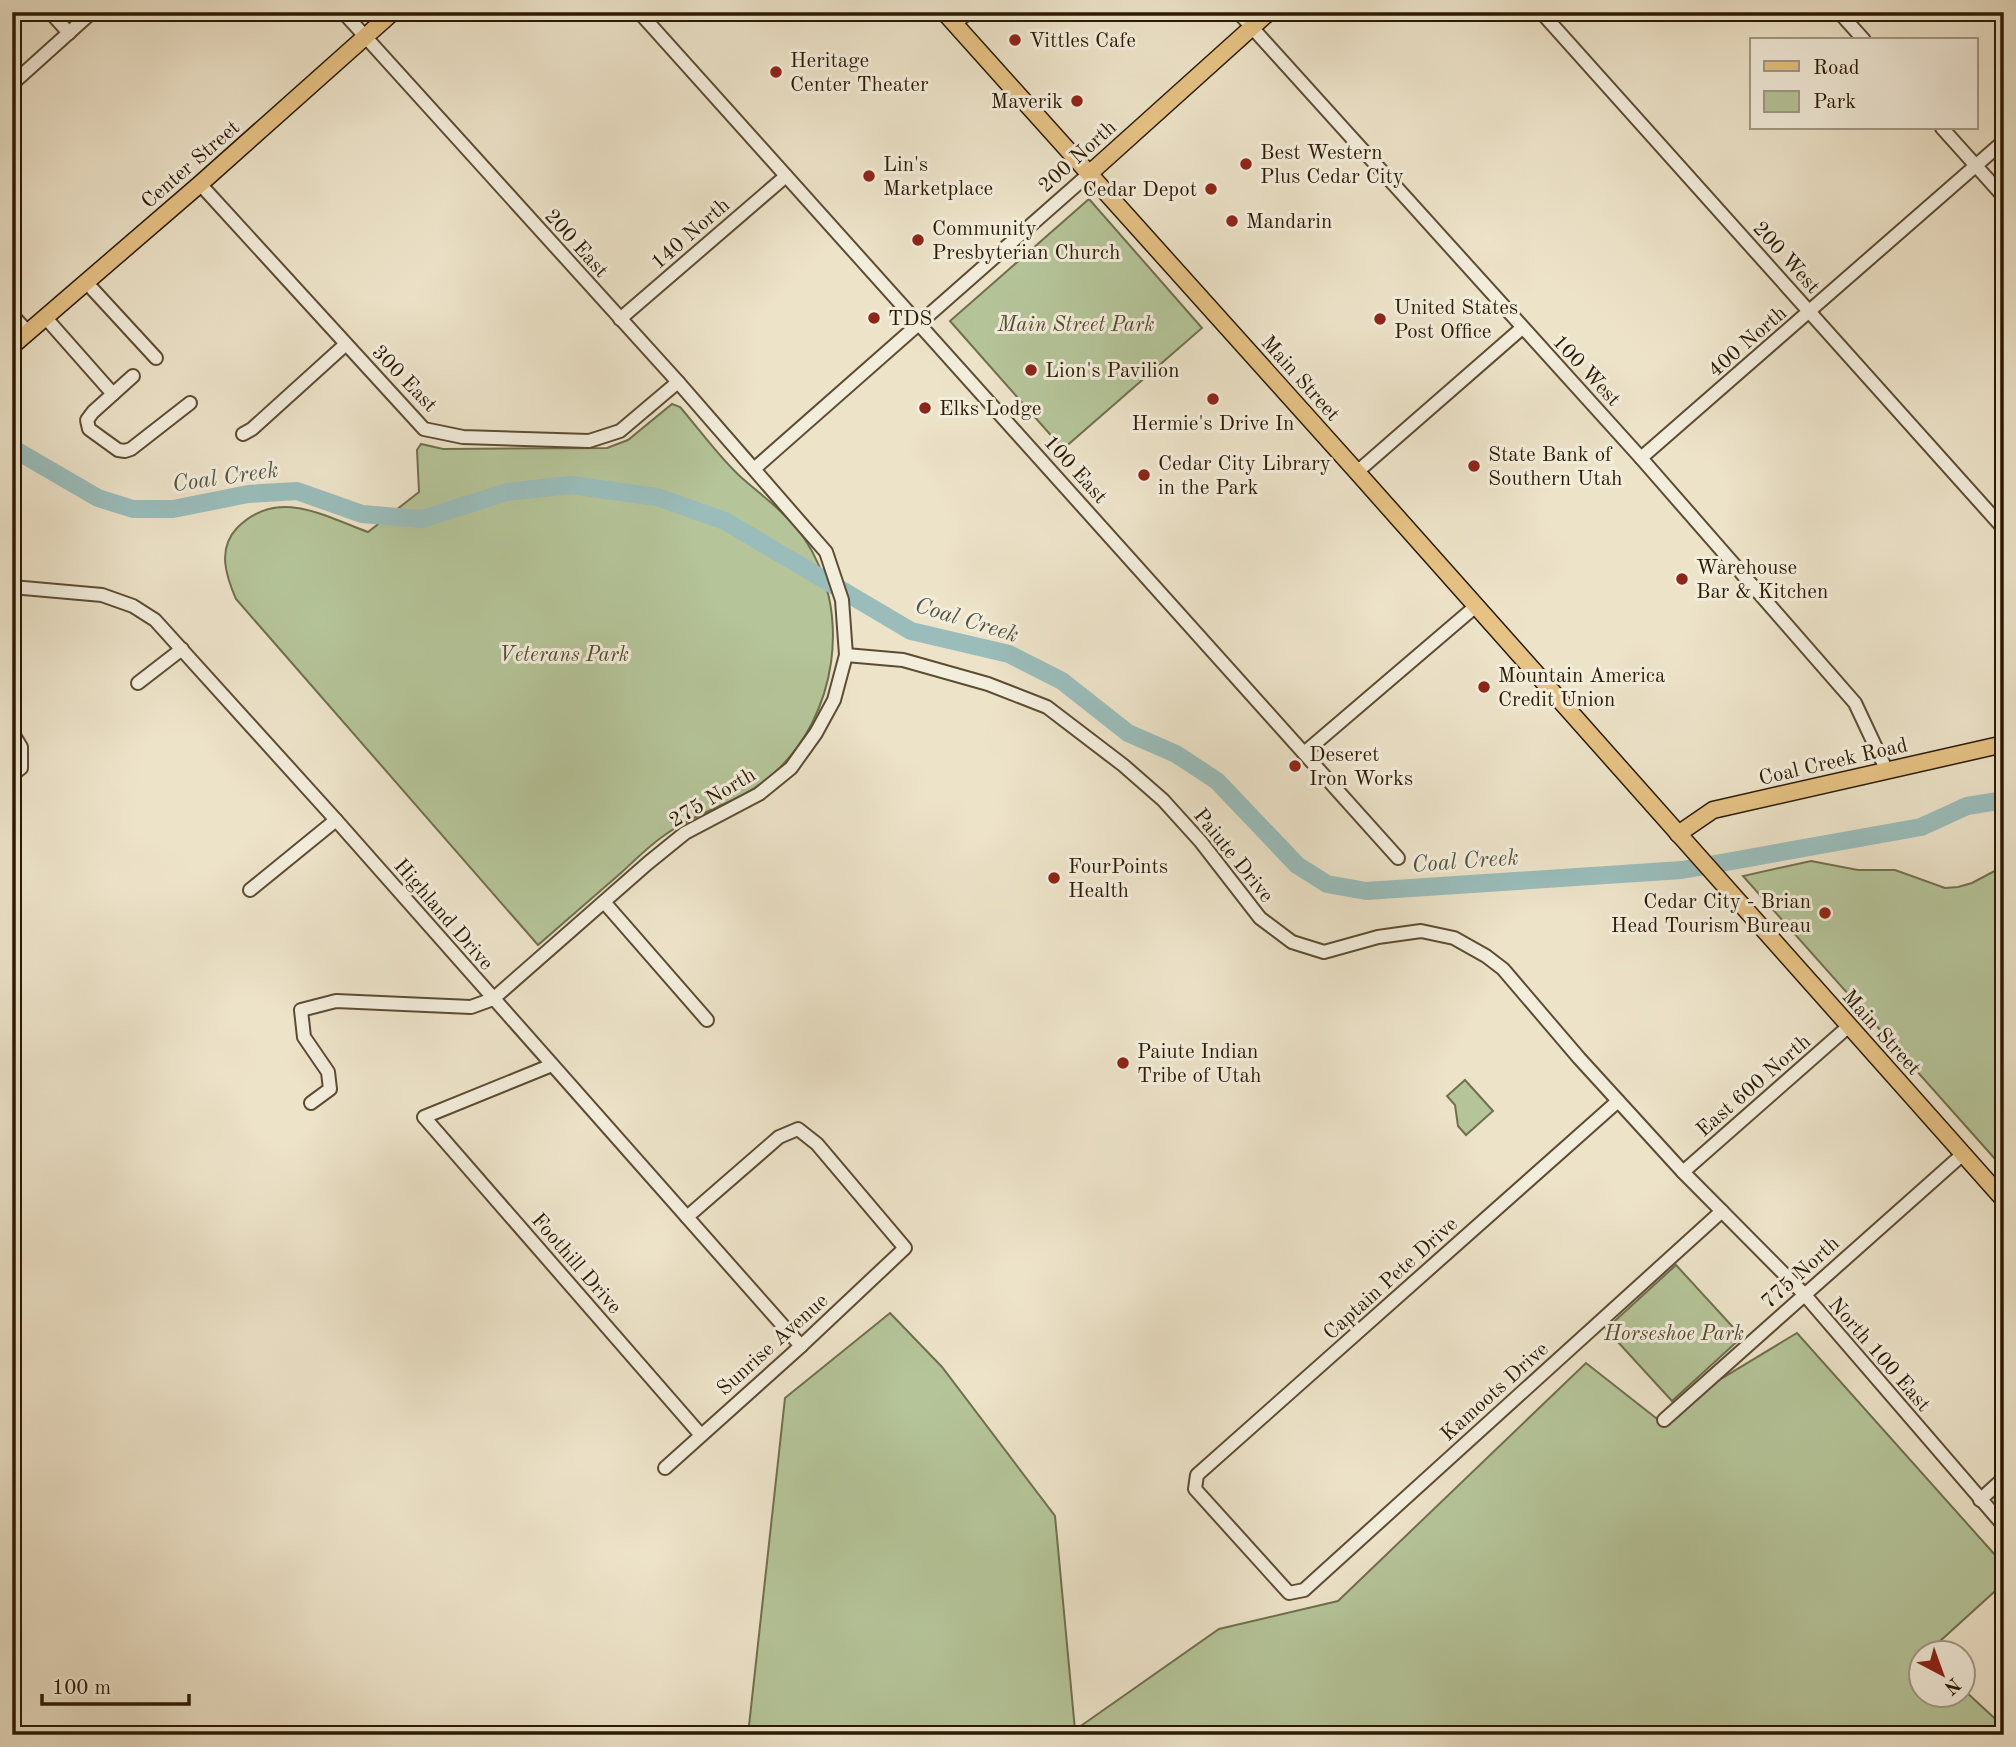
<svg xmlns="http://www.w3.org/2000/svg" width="2016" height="1747" font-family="'Old Standard TT',serif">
<rect width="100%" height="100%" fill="#ede3c9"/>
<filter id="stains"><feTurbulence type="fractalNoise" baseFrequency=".00286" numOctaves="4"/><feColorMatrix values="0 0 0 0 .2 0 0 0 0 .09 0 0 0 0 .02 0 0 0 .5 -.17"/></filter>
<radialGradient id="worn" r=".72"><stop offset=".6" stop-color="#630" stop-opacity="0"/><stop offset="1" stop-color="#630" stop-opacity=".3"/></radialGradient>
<g fill="#b5c499" stroke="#706f4e" stroke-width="2">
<path d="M1089,199L1202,328L1063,449L950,321Z"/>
<path d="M672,404L680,407C699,429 722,461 743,479C764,497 787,514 804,538C853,610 838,717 772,775C741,803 696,811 662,837C648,847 635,860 622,872C594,896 566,921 538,945L236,599C226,576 217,549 237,528C277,487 324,516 368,532L419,492L417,450L421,444L443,449L607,448L628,440Z"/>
<path d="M1811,861L1858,870H1895L1945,888L1958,887L1972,883L2004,866V1169L1743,876Z"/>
<path d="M1465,1080L1493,1111L1466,1135L1458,1126L1455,1105L1447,1096Z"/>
<path d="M1676,1265L1742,1337L1672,1401L1606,1329Z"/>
<path d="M890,1313L942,1367L1055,1516L1075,1730L1219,1629L1338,1601L1586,1363L1656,1418L1797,1333L2004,1565V1583L1928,1652H1922V1694H1964V1690L2004,1727V1735H748L785,1398Z"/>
</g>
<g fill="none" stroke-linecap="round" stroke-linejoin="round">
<path stroke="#9abdbb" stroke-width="18" d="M12,448L98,498L133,509H173L248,494L297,491L362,514L422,519L507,492L571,485L657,497L725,521L911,631L1009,654L1062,681L1128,733L1176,754L1217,781L1297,865L1327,884L1366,891L1682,870L1921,827L1967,806L2004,800"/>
<defs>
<g id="minor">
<path d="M50,12L69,33"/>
<path d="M639,12L1398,858"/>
<path d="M1238,12L1641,458L1855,703L1886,769"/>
<path d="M1541,12L2004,529"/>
<path d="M1839,12L1864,40"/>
<path d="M955,24L968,12"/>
<path d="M12,84L92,12"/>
<path d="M1942,128L2004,197"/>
<path d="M200,184L424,429L463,437L589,441L620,431L678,382"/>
<path d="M86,282L156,358"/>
<path d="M12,315L28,332"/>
<path d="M45,317L113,394"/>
<path d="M620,319L786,176"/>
<path d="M133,376L93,412L87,420L89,429L118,450L125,451L131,449L190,403"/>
<path d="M243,434L252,429L346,344"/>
<path d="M1641,458L2004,141"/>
<path d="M754,469L1090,173"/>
<path d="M1357,472L1522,328"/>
<path d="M12,587L102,595L133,606L155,620L336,820L801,1346"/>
<path d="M846,655L903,660L988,684L1047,707L1123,765L1163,800L1201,842L1260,918L1292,942L1324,952L1378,937L1421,931L1454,938L1486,956L1503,969L1579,1058L1683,1172L1804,1294L2004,1526"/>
<path d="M138,683L182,649"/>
<path d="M12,732L21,747V768L12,775"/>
<path d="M1304,753L1476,606"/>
<path d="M250,890L336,820"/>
<path d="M604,902L707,1020"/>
<path d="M552,1065L424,1117L700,1434"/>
<path d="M1618,1101L1197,1475L1195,1489L1289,1593L1304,1590L1722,1211"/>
<path d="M311,1103L330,1089L328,1072L304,1037L301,1010L336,1001L471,1007L493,999L648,863L685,833L759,794L791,768L816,733L834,700L846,655L842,600L826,552L678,382L343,12"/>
<path d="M1683,1172L1849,1026"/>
<path d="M1664,1420L1963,1154"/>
<path d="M665,1468L801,1346L905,1248L817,1144L798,1129L779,1137L687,1217"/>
<path d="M1980,1500L2004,1478"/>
</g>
<g id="major">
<path d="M944,12L1357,472L2004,1200"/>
<path d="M1090,173L1269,12"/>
<path d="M12,346L200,184L393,12"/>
<path d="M1678,834L1713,810L2004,744"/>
</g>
</defs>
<use href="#minor" stroke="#5c4c34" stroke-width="16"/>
<use href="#major" stroke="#2b1a02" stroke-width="19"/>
<use href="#minor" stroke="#f3eddc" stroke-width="12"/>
<use href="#major" stroke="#e6c284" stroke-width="16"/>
</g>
<g fill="#8f2418" stroke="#f3eddc" stroke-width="2.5">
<circle cx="1015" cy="40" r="7"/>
<circle cx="776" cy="72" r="7"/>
<circle cx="1077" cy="101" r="7"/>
<circle cx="1246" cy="164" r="7"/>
<circle cx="869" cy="176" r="7"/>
<circle cx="1211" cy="189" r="7"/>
<circle cx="1232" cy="221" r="7"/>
<circle cx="918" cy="240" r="7"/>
<circle cx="874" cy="318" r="7"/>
<circle cx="1380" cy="319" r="7"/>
<circle cx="1031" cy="370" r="7"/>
<circle cx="1213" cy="399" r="7"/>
<circle cx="925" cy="408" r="7"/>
<circle cx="1474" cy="466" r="7"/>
<circle cx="1144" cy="475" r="7"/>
<circle cx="1682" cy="579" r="7"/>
<circle cx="1484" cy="687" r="7"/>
<circle cx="1295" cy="766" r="7"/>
<circle cx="1054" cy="878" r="7"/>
<circle cx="1825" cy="913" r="7"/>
<circle cx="1123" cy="1063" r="7"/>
</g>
<g text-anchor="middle" stroke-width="6" stroke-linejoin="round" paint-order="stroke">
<g font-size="21" fill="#2b1a02" stroke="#f3eddc" text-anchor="start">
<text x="1029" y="47">Vittles Cafe</text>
<text x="790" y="67">Heritage<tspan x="790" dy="24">Center Theater</tspan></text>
<text x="1063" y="108" text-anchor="end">Maverik</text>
<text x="1260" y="159">Best Western<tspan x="1260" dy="24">Plus Cedar City</tspan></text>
<text x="883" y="171">Lin's<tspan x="883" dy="24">Marketplace</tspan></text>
<text x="1197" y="196" text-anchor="end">Cedar Depot</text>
<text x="1246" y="228">Mandarin</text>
<text x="932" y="235">Community<tspan x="932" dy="24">Presbyterian Church</tspan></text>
<text x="1394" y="314">United States<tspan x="1394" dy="24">Post Office</tspan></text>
<text x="888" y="325">TDS</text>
<text x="1045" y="377">Lion's Pavilion</text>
<text x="939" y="415">Elks Lodge</text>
<text x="1213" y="430" text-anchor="middle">Hermie's Drive In</text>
<text x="1488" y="461">State Bank of<tspan x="1488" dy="24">Southern Utah</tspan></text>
<text x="1158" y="470">Cedar City Library<tspan x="1158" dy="24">in the Park</tspan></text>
<text x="1696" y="574">Warehouse<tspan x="1696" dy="24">Bar &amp; Kitchen</tspan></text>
<text x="1498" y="682">Mountain America<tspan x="1498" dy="24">Credit Union</tspan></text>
<text x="1309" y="761">Deseret<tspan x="1309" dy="24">Iron Works</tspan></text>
<text x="1068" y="873">FourPoints<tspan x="1068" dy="24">Health</tspan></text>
<text x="1811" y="908" text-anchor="end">Cedar City - Brian<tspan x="1811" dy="24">Head Tourism Bureau</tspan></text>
<text x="1137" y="1058">Paiute Indian<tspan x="1137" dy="24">Tribe of Utah</tspan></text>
</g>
<g font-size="21" fill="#2b1a02" stroke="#f3eddc">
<text transform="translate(1077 156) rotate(-42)" y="7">200 North</text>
<text transform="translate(190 164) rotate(-41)" y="7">Center Street</text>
<text transform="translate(690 233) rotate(-41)" y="7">140 North</text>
<text transform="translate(577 243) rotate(48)" y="7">200 East</text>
<text transform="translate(1787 257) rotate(48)" y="7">200 West</text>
<text transform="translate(1747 341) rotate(-41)" y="7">400 North</text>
<text transform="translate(1587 370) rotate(47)" y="7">100 West</text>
<text transform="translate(405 378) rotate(46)" y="7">300 East</text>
<text transform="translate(1301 378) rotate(48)" y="7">Main Street</text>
<text transform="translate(1076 469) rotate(48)" y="7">100 East</text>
<text transform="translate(1833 761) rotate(-13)" y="7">Coal Creek Road</text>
<text transform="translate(712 797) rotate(-31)" y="7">275 North</text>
<text transform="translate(1234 855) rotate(51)" y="7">Paiute Drive</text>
<text transform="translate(444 914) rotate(49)" y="7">Highland Drive</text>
<text transform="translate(1882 1032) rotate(48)" y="7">Main Street</text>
<text transform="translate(1753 1085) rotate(-41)" y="7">East 600 North</text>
<text transform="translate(577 1263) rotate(49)" y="7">Foothill Drive</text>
<text transform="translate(1800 1272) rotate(-42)" y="7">775 North</text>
<text transform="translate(1390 1278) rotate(-42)" y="7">Captain Pete Drive</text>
<text transform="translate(772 1344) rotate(-42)" y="7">Sunrise Avenue</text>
<text transform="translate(1880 1354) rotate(49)" y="7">North 100 East</text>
<text transform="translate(1494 1391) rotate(-42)" y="7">Kamoots Drive</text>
</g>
<g font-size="21" font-style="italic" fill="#544d2f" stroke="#f3eddc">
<text x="1076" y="331">Main Street Park</text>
<text x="564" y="661">Veterans Park</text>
<text x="1674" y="1340">Horseshoe Park</text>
</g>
<g font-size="23" font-style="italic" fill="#525343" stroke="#f3eddc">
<text transform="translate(225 476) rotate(-8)" y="8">Coal Creek</text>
<text transform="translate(967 619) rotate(17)" y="8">Coal Creek</text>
<text transform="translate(1465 860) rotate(-4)" y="8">Coal Creek</text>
</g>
</g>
<rect width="2016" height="1747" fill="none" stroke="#ede3c9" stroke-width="42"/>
<rect x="14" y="14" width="1988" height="1719" fill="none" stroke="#2b1a02" stroke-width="3.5"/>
<rect x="21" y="21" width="1974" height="1705" fill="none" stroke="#2b1a02" stroke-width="2"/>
<rect x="1750" y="38" width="228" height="91" fill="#f3eddc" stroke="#a39985" stroke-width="2"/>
<rect x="1764" y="61" width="35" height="10" fill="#e6c284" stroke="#a39985" stroke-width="2"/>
<text x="1813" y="74" font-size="21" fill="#2b1a02">Road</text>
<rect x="1764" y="91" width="35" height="21" fill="#b5c499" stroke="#a39985" stroke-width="2"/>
<text x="1813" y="108" font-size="21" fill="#2b1a02">Park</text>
<g transform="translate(1942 1674) rotate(139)"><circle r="33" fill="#f3eddc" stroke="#a39985" stroke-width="2"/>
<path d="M0-5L12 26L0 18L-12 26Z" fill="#8f2418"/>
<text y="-10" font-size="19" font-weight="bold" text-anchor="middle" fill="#2b1a02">N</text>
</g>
<path d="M42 1694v10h147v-10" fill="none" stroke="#2b1a02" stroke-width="3.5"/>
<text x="52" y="1694" font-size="21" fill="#2b1a02" stroke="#f3eddc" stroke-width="5" paint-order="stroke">100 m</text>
<rect width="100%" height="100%" filter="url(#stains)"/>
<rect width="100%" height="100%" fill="url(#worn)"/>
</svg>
